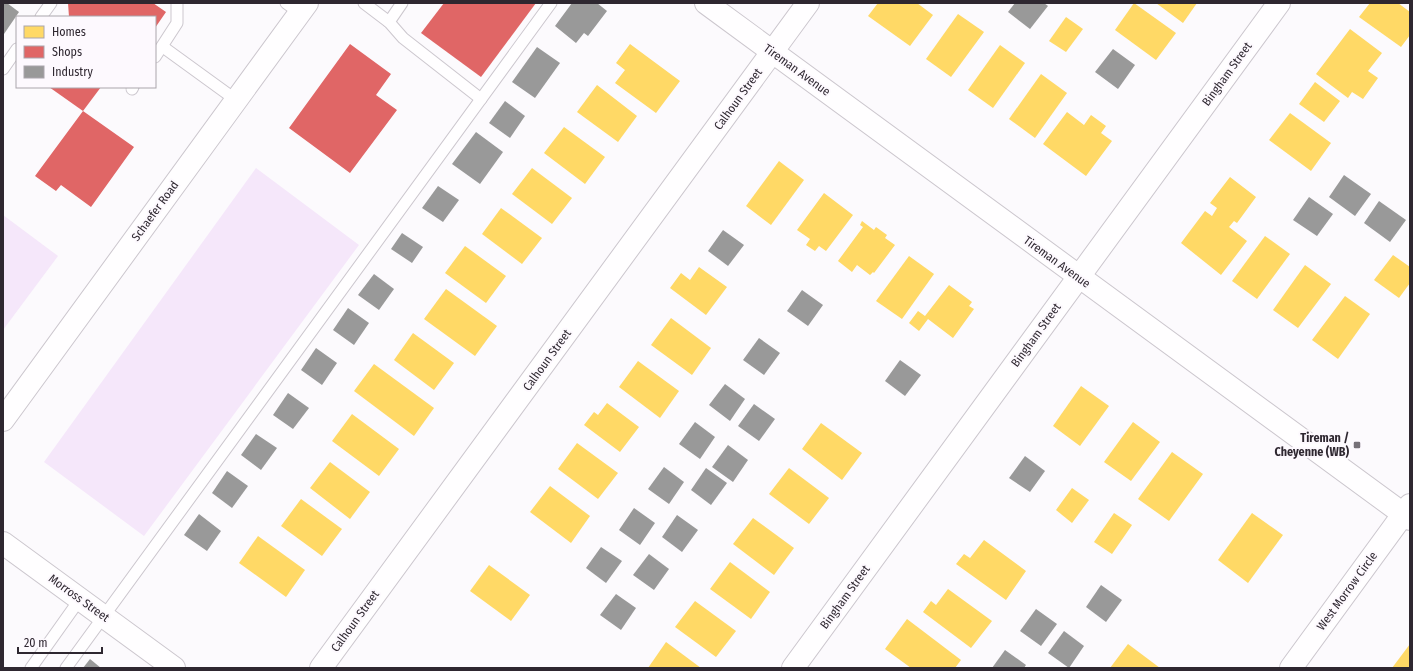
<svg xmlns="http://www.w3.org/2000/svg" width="1413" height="671" font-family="'Fira Sans Condensed',sans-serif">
<rect width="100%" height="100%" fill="#fcfafd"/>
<g fill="#f5e7fa">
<path d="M256,168L359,245L144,536L44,462Z"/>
<path d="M3,215L58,256L3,330Z"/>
</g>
<g fill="#ffd966">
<path d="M878,3H917L933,15L910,46L868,16Z"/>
<path d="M1134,3L1176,33L1156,60L1115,30Z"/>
<path d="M1156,3H1197L1183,23Z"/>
<path d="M1370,3H1398L1410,12V35L1401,47L1359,17Z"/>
<path d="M958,14L984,32L951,77L926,59Z"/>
<path d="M1066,17L1083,29L1066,52L1049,41Z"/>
<path d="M1350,29L1382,53L1368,71L1378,78L1363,99L1352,92L1348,98L1316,74Z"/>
<path d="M630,44L680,81L656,113L615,83L625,70L616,63Z"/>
<path d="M1000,45L1025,63L993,108L968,90Z"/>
<path d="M1041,74L1067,93L1035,138L1009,119Z"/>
<path d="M1315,82L1340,101L1324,122L1299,104Z"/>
<path d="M597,85L637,116L618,142L577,112Z"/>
<path d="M1067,112L1084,125L1091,115L1106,126L1101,133L1112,141L1086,176L1043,144Z"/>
<path d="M1290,113L1331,143L1311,171L1269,140Z"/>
<path d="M564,127L605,157L585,184L544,153Z"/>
<path d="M779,161L804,180L771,225L746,206Z"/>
<path d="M532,168L572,198L552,224L512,194Z"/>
<path d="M1230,177L1256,197L1237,223L1234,221L1229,227L1247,241L1221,275L1181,243L1205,211L1212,216L1217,208L1210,203Z"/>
<path d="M824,193L853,215L826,251L819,246L815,251L806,245L810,239L797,230Z"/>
<path d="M501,208L542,238L522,264L482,234Z"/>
<path d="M862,221L874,230L876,227L887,235L885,238L895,245L874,273L873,272L870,275L857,265L852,272L838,261L863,227L860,225Z"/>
<path d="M1265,236L1290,254L1257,299L1232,281Z"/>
<path d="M465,246L506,276L486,303L445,273Z"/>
<path d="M1393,255L1410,267V283L1399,298L1374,280Z"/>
<path d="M909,256L934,274L902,319L876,301Z"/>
<path d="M1305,265L1331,284L1298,328L1273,310Z"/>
<path d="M699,267L727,287L706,315L670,288L681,273L690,280Z"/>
<path d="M949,285L972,302L969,306L974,309L953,338L928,319L919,331L909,323L918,311L925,316Z"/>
<path d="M446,289L497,326L475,356L424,319Z"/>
<path d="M1345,296L1370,314L1338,359L1312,340Z"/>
<path d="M671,318L711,348L692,375L651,345Z"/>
<path d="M413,333L454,363L434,390L394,360Z"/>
<path d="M638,361L679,391L660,418L619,387Z"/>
<path d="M374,364L434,408L414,436L354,391Z"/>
<path d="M1081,386L1109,406L1080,446L1053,426Z"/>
<path d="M607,403L639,427L620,452L584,425L594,412L598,415Z"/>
<path d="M352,414L399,449L379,476L332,441Z"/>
<path d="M1133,422L1160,442L1131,481L1104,462Z"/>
<path d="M821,423L862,453L842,480L802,449Z"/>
<path d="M577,443L618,473L598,499L558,469Z"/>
<path d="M1172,452L1203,474L1169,521L1138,499Z"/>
<path d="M330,462L370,492L350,519L310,488Z"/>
<path d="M789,468L829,498L809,524L769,494Z"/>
<path d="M550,486L590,516L571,543L530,512Z"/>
<path d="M1072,488L1089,500L1072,523L1056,510Z"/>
<path d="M301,499L342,529L322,556L281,526Z"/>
<path d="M1114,513L1132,525L1112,554L1094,542Z"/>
<path d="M1252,513L1283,535L1248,583L1218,560Z"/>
<path d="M753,518L794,548L774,575L733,544Z"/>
<path d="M258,536L305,570L286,597L239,563Z"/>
<path d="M984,540L1026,571L1006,600L956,564L964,554L970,558Z"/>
<path d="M730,562L770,592L751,619L710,589Z"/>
<path d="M489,565L530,595L511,621L470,591Z"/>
<path d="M948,589L992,621L971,648L923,612L931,601L936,605Z"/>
<path d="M695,601L736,631L716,657L675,627Z"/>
<path d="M907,619L961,660L955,668H911L885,649Z"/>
<path d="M666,642L701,668H648Z"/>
<path d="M1128,644L1160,668H1110Z"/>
<path d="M1410,644V668H1392Z"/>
</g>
<g fill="#e06666">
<path d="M68,3H153L166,12L155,28V17H69Z"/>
<path d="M444,3H536L481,77L421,33Z"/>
<path d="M350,44L391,74L376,95L397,110L350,173L289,128Z"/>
<path d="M49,87H101L83,111Z"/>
<path d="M83,111L134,147L91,207L61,185L56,191L35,176Z"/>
</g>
<g fill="#999">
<path d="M3,3H7L19,12L4,34Z"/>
<path d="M572,3H597L607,11L588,36L584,33L576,43L555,26Z"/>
<path d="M1015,3H1044L1048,6L1030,29L1008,12Z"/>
<path d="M537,47L560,63L535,98L512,82Z"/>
<path d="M1113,49L1135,65L1118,89L1095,72Z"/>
<path d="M505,101L525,116L510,138L489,123Z"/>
<path d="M476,132L503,152L480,184L452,164Z"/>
<path d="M1344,175L1371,194L1355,216L1329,197Z"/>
<path d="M438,186L459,200L443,222L422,208Z"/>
<path d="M1309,197L1333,214L1317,236L1293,220Z"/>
<path d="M1379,201L1406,220L1390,242L1364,223Z"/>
<path d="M723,230L744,245L728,266L708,251Z"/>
<path d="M402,233L423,247L412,263L391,249Z"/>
<path d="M374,274L394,289L379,310L358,295Z"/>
<path d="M802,290L823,305L808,326L787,311Z"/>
<path d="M348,308L369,323L354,345L333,330Z"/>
<path d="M759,338L780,353L764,375L743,360Z"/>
<path d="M316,348L337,363L322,385L301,370Z"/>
<path d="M900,360L921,375L905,396L885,381Z"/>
<path d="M725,384L745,399L730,421L709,405Z"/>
<path d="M288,393L309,408L293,429L273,415Z"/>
<path d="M754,404L775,419L759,441L738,426Z"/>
<path d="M695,422L715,437L700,459L679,444Z"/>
<path d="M256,434L277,448L261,470L241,455Z"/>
<path d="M728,445L748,460L733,482L712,467Z"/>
<path d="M1025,456L1045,471L1030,492L1009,478Z"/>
<path d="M664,467L684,482L669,504L648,489Z"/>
<path d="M706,468L727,483L711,505L691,490Z"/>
<path d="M227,471L248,486L232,508L212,493Z"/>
<path d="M634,508L655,523L640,545L619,530Z"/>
<path d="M199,514L221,531L207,551L184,535Z"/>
<path d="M677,515L698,530L682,552L662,537Z"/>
<path d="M601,547L622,561L606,583L586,568Z"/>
<path d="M649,554L669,569L654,590L633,575Z"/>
<path d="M1101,585L1122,600L1106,622L1086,607Z"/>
<path d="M616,594L636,608L621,630L600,615Z"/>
<path d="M1036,609L1057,624L1041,646L1020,631Z"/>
<path d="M1064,631L1084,646L1069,668L1048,653Z"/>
<path d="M1005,650L1026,665L1024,668H992Z"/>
<path d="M90,659L101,668H83Z"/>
</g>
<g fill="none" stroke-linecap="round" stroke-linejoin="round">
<defs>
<g id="service">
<path d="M286,3L300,13"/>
<path d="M364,3L389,22L403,38L481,99"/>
<path d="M41,17L51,3"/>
<path d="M389,22L402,3"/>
<path d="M163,47L236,100"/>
<path d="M155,57L177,23V3"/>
<path d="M3,69L17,49"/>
<path d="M132,89L133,87"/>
<path d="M31,668L80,599"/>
<path d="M66,668L551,3"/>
</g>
<g id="minor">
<path d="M3,543L174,668"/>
<path d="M321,668L808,3"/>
<path d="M793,668L1279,3"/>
<path d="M1291,668L1410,505"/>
</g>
<path id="tertiary" d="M706,3L1410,519"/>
<path id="secondary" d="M3,420L307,3"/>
</defs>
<use href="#service" stroke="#ccc7ce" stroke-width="13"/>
<use href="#minor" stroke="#ccc7ce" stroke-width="24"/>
<use href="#tertiary" stroke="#ccc7ce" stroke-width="24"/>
<use href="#secondary" stroke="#ccc7ce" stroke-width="24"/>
<use href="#service" stroke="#fffeff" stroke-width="11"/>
<use href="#minor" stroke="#fffeff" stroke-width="22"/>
<use href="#tertiary" stroke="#fffeff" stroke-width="22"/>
<use href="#secondary" stroke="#fffeff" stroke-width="22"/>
</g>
<rect fill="#767178" stroke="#fdf9fe" stroke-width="1.5" x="1353" y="441" width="8" height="8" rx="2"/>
<g text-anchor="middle" stroke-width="4" stroke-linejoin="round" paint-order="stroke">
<g font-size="12" fill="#2e2730" stroke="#fdf9fe">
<text transform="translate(797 70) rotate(36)" y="4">Tireman Avenue</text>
<text transform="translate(1227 74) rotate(-54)" y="4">Bingham Street</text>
<text transform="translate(738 99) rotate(-54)" y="4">Calhoun Street</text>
<text transform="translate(155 211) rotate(-54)" y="4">Schaefer Road</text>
<text transform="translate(1057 262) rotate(36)" y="4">Tireman Avenue</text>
<text transform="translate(1036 335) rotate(-54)" y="4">Bingham Street</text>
<text transform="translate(547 360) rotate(-54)" y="4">Calhoun Street</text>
<text transform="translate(1347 591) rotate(-54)" y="4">West Morrow Circle</text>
<text transform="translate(845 597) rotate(-54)" y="4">Bingham Street</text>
<text transform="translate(79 598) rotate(36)" y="4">Morross Street</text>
<text transform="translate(355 621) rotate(-54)" y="4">Calhoun Street</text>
</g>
<g font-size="12" font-weight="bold" fill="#2e2730" stroke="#fdf9fe" text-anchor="end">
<text x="1349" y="442">Tireman /<tspan x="1349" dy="14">Cheyenne (WB)</tspan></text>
</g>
</g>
<rect width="1413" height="671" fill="none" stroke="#2e2730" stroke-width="8"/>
<rect x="16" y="16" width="140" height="72" fill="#fdf9fe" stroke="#aaa5ac"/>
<rect x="24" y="26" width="20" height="12" fill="#ffd966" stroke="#aaa5ac"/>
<text x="52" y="36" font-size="12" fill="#2e2730">Homes</text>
<rect x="24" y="46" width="20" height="12" fill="#e06666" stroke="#aaa5ac"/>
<text x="52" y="56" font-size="12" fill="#2e2730">Shops</text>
<rect x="24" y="66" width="20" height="12" fill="#999999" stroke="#aaa5ac"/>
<text x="52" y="76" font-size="12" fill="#2e2730">Industry</text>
<path d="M18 647v6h84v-6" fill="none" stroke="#2e2730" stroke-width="2"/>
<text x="24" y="647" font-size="12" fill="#2e2730" stroke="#fdf9fe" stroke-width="3" paint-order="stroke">20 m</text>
</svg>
